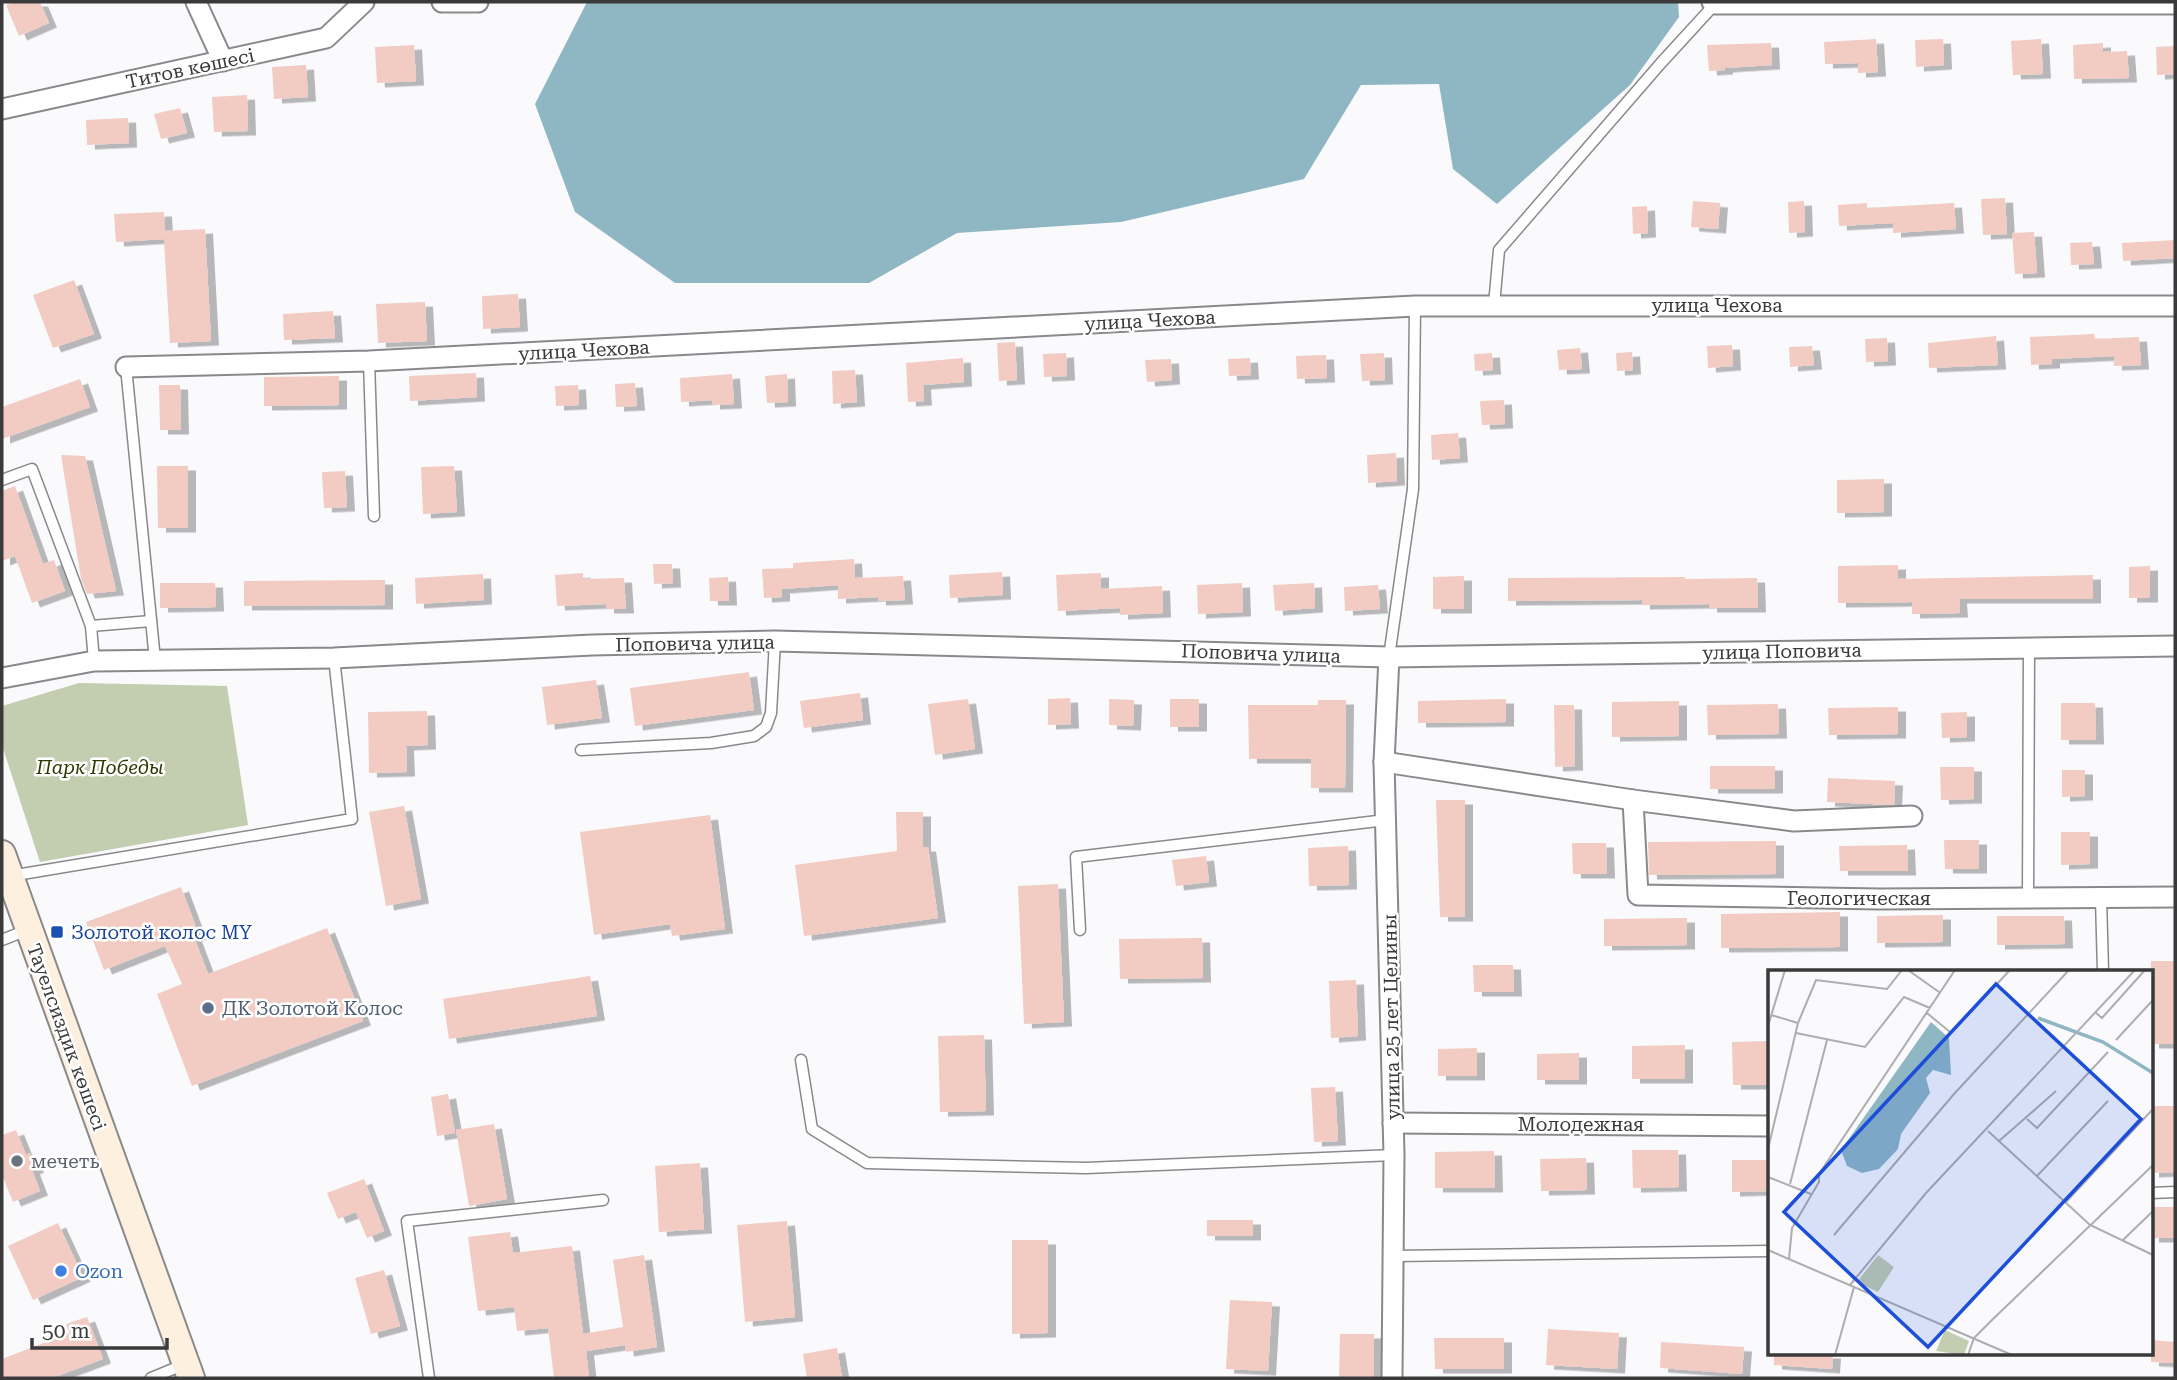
<svg xmlns="http://www.w3.org/2000/svg" width="2177" height="1380" font-family="'Roboto Serif',serif">
<defs>
<filter id="shadow"><feDropShadow dx="8" dy="4.5" stdDeviation="0" flood-color="#0004"/></filter>
</defs>
<rect width="100%" height="100%" fill="#fafafd"/>
<path fill="#c3cdaf" d="M79,683L227,686L248,825L40,862L2,745V706Z"/>
<path fill="#8fb7c3" d="M587,2H1678L1679,17L1630,85L1497,204L1453,169L1439,84L1361,85L1304,179L1121,222L957,233L869,283H675L575,212L535,104Z"/>
<g fill="#f2cbc3" filter="url(#shadow)">
<path d="M14,2H40L49,23L19,36L6,5Z"/>
<path d="M1876,39L1878,72L1858,73V63L1825,64L1824,42Z"/>
<path d="M1943,39L1944,65L1916,67L1915,40Z"/>
<path d="M2041,39L2043,74L2013,75L2011,41Z"/>
<path d="M1771,43L1772,65L1725,68V70L1709,71L1707,45Z"/>
<path d="M2103,43V52L2127,51L2129,78L2074,79L2073,45Z"/>
<path d="M414,45L416,81L377,83L375,47Z"/>
<path d="M2175,46V74L2157,75L2156,47Z"/>
<path d="M306,65L308,97L274,99L272,67Z"/>
<path d="M247,95L248,131L214,132L212,97Z"/>
<path d="M180,108L187,133L161,139L154,114Z"/>
<path d="M128,118L129,143L87,145L86,120Z"/>
<path d="M2005,198L2007,234L1983,235L1981,199Z"/>
<path d="M1693,201L1720,203L1718,229L1691,227Z"/>
<path d="M1804,201L1805,232L1789,233L1788,202Z"/>
<path d="M1867,203V208L1954,203L1956,229L1893,233V223L1839,226L1838,205Z"/>
<path d="M1647,206L1648,233L1633,234L1632,207Z"/>
<path d="M164,212L165,231L205,229L211,341L170,343L164,239L116,242L114,214Z"/>
<path d="M2034,232L2037,273L2015,274L2012,233Z"/>
<path d="M2175,240V258L2123,261L2122,243Z"/>
<path d="M2092,242L2094,264L2071,265L2070,243Z"/>
<path d="M74,280L94,334L53,348L33,295Z"/>
<path d="M518,294L520,327L483,329L482,296Z"/>
<path d="M425,302L427,341L378,343L376,304Z"/>
<path d="M333,311L335,338L284,340L283,314Z"/>
<path d="M2094,334L2095,339L2139,337L2141,365L2114,366V356L2052,359V364L2031,365L2030,337Z"/>
<path d="M1996,336L1998,365L1929,368L1928,343Z"/>
<path d="M1887,338L1888,361L1866,362L1865,339Z"/>
<path d="M1015,342L1017,380L999,381L997,343Z"/>
<path d="M1732,345L1733,366L1708,368L1707,346Z"/>
<path d="M1812,346L1814,365L1790,367L1789,347Z"/>
<path d="M1580,348L1582,369L1559,370L1557,350Z"/>
<path d="M1632,352L1633,370L1617,371L1616,353Z"/>
<path d="M1066,353L1067,376L1044,377L1043,354Z"/>
<path d="M1384,353L1385,380L1362,381L1360,354Z"/>
<path d="M1492,353L1493,370L1475,371L1474,354Z"/>
<path d="M1326,355L1327,378L1297,379L1296,356Z"/>
<path d="M963,358L964,382L923,385L924,401L908,402L906,363Z"/>
<path d="M1250,358L1251,375L1229,376L1228,359Z"/>
<path d="M1171,359L1172,380L1147,382L1145,360Z"/>
<path d="M855,370L857,402L833,404L832,371Z"/>
<path d="M476,373L477,397L410,401L409,376Z"/>
<path d="M732,374L734,404L712,405V400L681,402L680,378Z"/>
<path d="M787,374L788,402L767,403L765,376Z"/>
<path d="M339,376V405L264,406V377Z"/>
<path d="M80,379L90,407L2,439V407Z"/>
<path d="M635,383L637,406L616,407L615,384Z"/>
<path d="M159,385H180L181,430H160Z"/>
<path d="M578,385L579,405L556,406L555,386Z"/>
<path d="M1504,400L1505,424L1482,425L1480,401Z"/>
<path d="M1458,433L1460,458L1432,460L1431,435Z"/>
<path d="M1396,453L1397,481L1368,483L1367,455Z"/>
<path d="M61,455L85,456L116,591L87,594L81,579Z"/>
<path d="M157,466H188V528H158Z"/>
<path d="M454,466L457,512L423,514L421,467Z"/>
<path d="M345,471L347,507L324,508L322,472Z"/>
<path d="M1884,479V512L1837,513V480Z"/>
<path d="M15,486L43,564L54,560L65,591L32,603L15,556L2,561V491Z"/>
<path d="M854,559L855,578L903,576L905,600L878,601V597L838,599V585L782,589V597L764,598L762,569L793,568V563Z"/>
<path d="M653,564H672L673,583L654,584Z"/>
<path d="M1898,565V579L2093,575V599H1959L1960,613L1912,614V602L1838,603V566Z"/>
<path d="M2150,566V598H2129V567Z"/>
<path d="M1002,572L1003,595L950,598L949,575Z"/>
<path d="M583,573V579L624,578L626,609H606V604L557,606L555,575Z"/>
<path d="M1101,573V589L1162,586L1163,613L1120,615V608L1058,611L1056,575Z"/>
<path d="M483,574L484,600L416,604L415,578Z"/>
<path d="M1464,576V609H1433V577Z"/>
<path d="M728,577L729,601H710L709,578Z"/>
<path d="M1685,577V579L1757,578L1758,608H1709V604L1642,605V600L1508,601V578Z"/>
<path d="M385,580V605L244,606V581Z"/>
<path d="M160,583H215L216,607L160,608Z"/>
<path d="M1242,583L1243,612L1198,614L1197,585Z"/>
<path d="M1314,583L1315,608L1275,611L1273,585Z"/>
<path d="M1378,585L1380,609L1345,611L1344,587Z"/>
<path d="M749,672L754,710L635,726L630,688Z"/>
<path d="M596,680L602,718L547,725L542,687Z"/>
<path d="M860,693L863,720L804,728L800,701Z"/>
<path d="M1070,698L1071,724L1048,725V699Z"/>
<path d="M968,699L975,749L935,755L928,704Z"/>
<path d="M1109,699L1134,700L1133,726L1109,725Z"/>
<rect x="1170" y="699" width="29" height="28"/>
<path d="M1506,699V722L1418,723V701Z"/>
<path d="M1318,700H1346L1345,788H1311V759H1249L1248,705H1318Z"/>
<path d="M1679,701V736L1612,737V702Z"/>
<path d="M2061,703H2095L2096,740H2061Z"/>
<path d="M1778,704L1779,734L1708,735L1707,705Z"/>
<path d="M1554,705H1574L1575,766L1555,767Z"/>
<path d="M1898,707V734L1829,735L1828,708Z"/>
<path d="M427,711L428,745L406,746L407,772L369,773L368,712Z"/>
<path d="M1967,712V737L1942,738L1941,713Z"/>
<rect x="1710" y="766" width="65" height="23"/>
<path d="M1940,767H1974V799L1941,800Z"/>
<path d="M2062,770H2085V796L2062,797Z"/>
<path d="M1828,778L1895,781L1894,805L1827,802Z"/>
<path d="M1436,800H1465V917H1440Z"/>
<path d="M404,806L421,899L386,906L369,812Z"/>
<path d="M896,812H923V847H928L938,918L804,936L795,865L897,851Z"/>
<path d="M710,815L725,929L672,936L670,924L594,935L580,832Z"/>
<path d="M2061,832H2090V864L2061,865Z"/>
<path d="M1944,840H1979V869H1945Z"/>
<path d="M1776,841V874L1649,875L1648,842Z"/>
<path d="M1572,843H1606L1607,874H1573Z"/>
<path d="M1907,845L1908,871H1840L1839,846Z"/>
<path d="M1348,846L1349,885L1309,886L1308,848Z"/>
<path d="M1206,856L1209,882L1176,886L1172,860Z"/>
<path d="M1058,884L1064,1022L1024,1024L1018,886Z"/>
<path d="M181,887L199,935L194,937L208,974L327,928L363,1021L192,1086L157,994L182,984L165,946L104,970L86,922Z"/>
<path d="M1840,912V947L1721,948V914Z"/>
<path d="M1943,915V942L1877,943V916Z"/>
<path d="M1997,916H2064L2065,944L1997,945Z"/>
<path d="M1687,918V945L1604,946V919Z"/>
<path d="M1202,938L1203,978L1120,979L1119,939Z"/>
<rect x="2151" y="961" width="24" height="83"/>
<path d="M1473,965H1513L1514,992H1474Z"/>
<path d="M590,976L597,1016L449,1039L443,999Z"/>
<path d="M1356,980L1358,1036L1331,1038L1329,981Z"/>
<path d="M984,1035L986,1111L940,1112L938,1036Z"/>
<path d="M1769,1041V1085H1733L1732,1042Z"/>
<path d="M1685,1045V1079H1632V1046Z"/>
<path d="M1477,1048V1076H1438V1049Z"/>
<path d="M1579,1053V1080H1537V1054Z"/>
<path d="M1335,1087L1338,1141L1314,1142L1311,1088Z"/>
<path d="M448,1094L455,1133L437,1136L431,1097Z"/>
<path d="M2151,1106H2175V1172L2151,1173Z"/>
<path d="M494,1124L507,1199L469,1206L456,1130Z"/>
<path d="M16,1130L26,1155L30,1153L36,1168L32,1170L40,1191L13,1202L2,1175V1135Z"/>
<path d="M1632,1150H1678L1679,1187L1633,1188Z"/>
<path d="M1494,1151L1495,1188H1435V1152Z"/>
<path d="M1586,1158L1587,1190L1541,1191L1540,1159Z"/>
<path d="M1732,1160H1769V1191L1732,1192Z"/>
<path d="M700,1163L704,1229L659,1232L655,1166Z"/>
<path d="M364,1179L384,1231L367,1238L356,1212L338,1219L327,1193Z"/>
<rect x="2151" y="1207" width="24" height="31"/>
<rect x="1207" y="1220" width="46" height="16"/>
<path d="M787,1221L795,1317L745,1322L737,1225Z"/>
<path d="M58,1223L83,1277L33,1300L8,1246Z"/>
<path d="M510,1232L513,1253L572,1246L583,1334L623,1327L613,1260L644,1255L657,1347L626,1352L625,1345L586,1351L589,1378H554L548,1328L517,1331L514,1307L478,1311L468,1237Z"/>
<path d="M1012,1240H1048V1333L1012,1334Z"/>
<path d="M384,1270L400,1326L371,1334L355,1278Z"/>
<path d="M1230,1300L1272,1302L1268,1371L1226,1369Z"/>
<path d="M87,1317L103,1359L52,1378H2V1359L70,1333L66,1324Z"/>
<path d="M1548,1329L1619,1333L1617,1369L1546,1365Z"/>
<path d="M1340,1334H1374V1378H1339Z"/>
<path d="M1434,1338H1504V1369H1435Z"/>
<path d="M2151,1340L2175,1342V1363L2151,1362Z"/>
<path d="M1661,1342L1744,1347L1742,1374L1660,1368Z"/>
<path d="M837,1348L842,1378H807L803,1354Z"/>
<path d="M1774,1354H1833L1832,1369L1774,1365Z"/>
</g>
<g fill="none" stroke-linecap="round" stroke-linejoin="round">
<defs>
<g id="lane">
<path d="M1494,305L1499,250L1661,63L1715,4"/>
<path d="M369,361L374,516"/>
<path d="M126,367L155,660"/>
<path d="M2,480L32,469L91,626L94,661"/>
<path d="M91,626L151,621"/>
<path d="M1389,657L1413,489L1415,306"/>
<path d="M581,750L711,743L754,736L766,727L771,713L775,641"/>
<path d="M10,876L352,819L334,658"/>
<path d="M2028,898L2029,647"/>
<path d="M2101,898L2103,972"/>
<path d="M1080,930L1076,857L1386,820"/>
<path d="M2,940L27,930"/>
<path d="M801,1060L812,1129L867,1163L1086,1168L1394,1155"/>
<path d="M2151,1193L2175,1192"/>
<path d="M1393,1256L1769,1251"/>
<path d="M151,1378L185,1364"/>
<path d="M429,1378L407,1221L603,1200"/>
</g>
<g id="street">
<path d="M196,2L223,61"/>
<path d="M442,2H478"/>
<path d="M1712,2L1715,4H2175"/>
<path d="M2,109L326,38L364,2"/>
<path d="M126,367L369,361L1415,306H2175"/>
<path d="M1389,657L1384,762L1394,1155L1392,1378"/>
<path d="M2,678L94,661L334,658L592,645L775,641L1389,657L2175,646"/>
<path d="M1384,762L1633,800L1794,821L1912,816"/>
<path d="M1633,800L1638,895L1879,899L2175,897"/>
<path d="M1393,1123L1769,1126"/>
</g>
<path id="secondary" d="M2,854L191,1378"/>
</defs>
<use href="#lane" stroke="#89898b" stroke-width="13"/>
<use href="#street" stroke="#89898b" stroke-width="23"/>
<use href="#secondary" stroke="#89898b" stroke-width="30"/>
<use href="#lane" stroke="#fff" stroke-width="10"/>
<use href="#street" stroke="#fff" stroke-width="19"/>
<use href="#secondary" stroke="#fef0de" stroke-width="26"/>
</g>
<rect fill="#1a4fb4" stroke="#fff" stroke-width="2.5" x="50" y="925" width="14" height="14" rx="3.5"/>
<circle fill="#5c6f8a" stroke="#fff" stroke-width="2.5" cx="208" cy="1008" r="7"/>
<circle fill="#6b7280" stroke="#fff" stroke-width="2.5" cx="17" cy="1161" r="7"/>
<circle fill="#3f7fe0" stroke="#fff" stroke-width="2.5" cx="61" cy="1271" r="7"/>
<g text-anchor="middle" stroke-width="5" stroke-linejoin="round" paint-order="stroke">
<g font-size="19" fill="#3a3a3b" stroke="#fff">
<text transform="translate(190 68) rotate(-12)" y="7">Титов көшесі</text>
<text x="1717" y="312">улица Чехова</text>
<text transform="translate(1150 320) rotate(-3)" y="7">улица Чехова</text>
<text transform="translate(584 350) rotate(-3)" y="7">улица Чехова</text>
<text transform="translate(695 643) rotate(-1)" y="7">Поповича улица</text>
<text transform="translate(1782 651) rotate(-1)" y="7">улица Поповича</text>
<text transform="translate(1261 653) rotate(2)" y="7">Поповича улица</text>
<text x="1859" y="905">Геологическая</text>
<text transform="translate(1391 1017) rotate(-91)" y="7">улица 25 лет Целины</text>
<text transform="translate(67 1037) rotate(70)" y="7">Тауелсиздик көшесі</text>
<text x="1581" y="1131">Молодежная</text>
</g>
<g font-size="19" font-style="italic" fill="#2f3a03" stroke="#fff">
<text x="100" y="774">Парк Победы</text>
</g>
<g font-size="19" fill="#164399" stroke="#fff" text-anchor="start">
<text x="71" y="939">Золотой колос МҮ</text>
</g>
<g font-size="19" fill="#4e5e75" stroke="#fff" text-anchor="start">
<text x="222" y="1015">ДК Золотой Колос</text>
</g>
<g font-size="19" fill="#5b616d" stroke="#fff" text-anchor="start">
<text x="31" y="1168">мечеть</text>
</g>
<g font-size="19" fill="#366cbe" stroke="#fff" text-anchor="start">
<text x="75" y="1278">Ozon</text>
</g>
</g>
<g transform="translate(1768 970)">
<rect width="385" height="385" fill="#fafafd"/>
<path d="M110,285L126,297L110,322L89,312ZM177,360L201,371L196,385L168,381Z" fill="#c3cdaf"/>
<path d="M163,52L181,68L183,105L165,100L158,108L162,123L133,164L130,179L111,199L94,203L79,196L73,180Z" fill="#8fb7c3"/>
<path fill="none" stroke="#8fb7c3" stroke-width="3.5" d="M270,48L335,72L385,103"/>
<path fill="none" stroke="#adadaf" stroke-width="2" d="M140,0L171,22M159,43L183,63L242,0M328,43L334,48L377,0M3,45L30,53L48,10L119,19L134,0M0,56L17,0M28,63L97,77L136,27L162,38M348,70L385,30M259,149L269,158L340,82M220,161L322,255L385,285M231,171L288,121M0,179L30,53M269,206L340,131M0,207L43,224M22,214L59,70M298,232L385,139M66,265L186,124L301,0M355,270L385,241M0,280L244,385M21,289L24,258L51,212V204L187,0M82,315L158,223L367,0M67,385L86,317M200,385L206,368L224,350L385,195"/>
<path fill="#1d4ed8" fill-opacity="0.15" stroke="#1d4ed8" stroke-width="3.5" d="M228,14L373,149L160,377L16,242Z"/>
<rect width="385" height="385" fill="none" stroke="#3a3a3b" stroke-width="3.5"/>
</g>
<rect width="2177" height="1380" fill="none" stroke="#3a3a3b" stroke-width="7"/>
<path d="M32 1338v10h135v-10" fill="none" stroke="#3a3a3b" stroke-width="3.5"/>
<text x="42" y="1338" font-size="21" fill="#3a3a3b" stroke="#ffffff" stroke-width="5" paint-order="stroke">50 m</text>
</svg>
